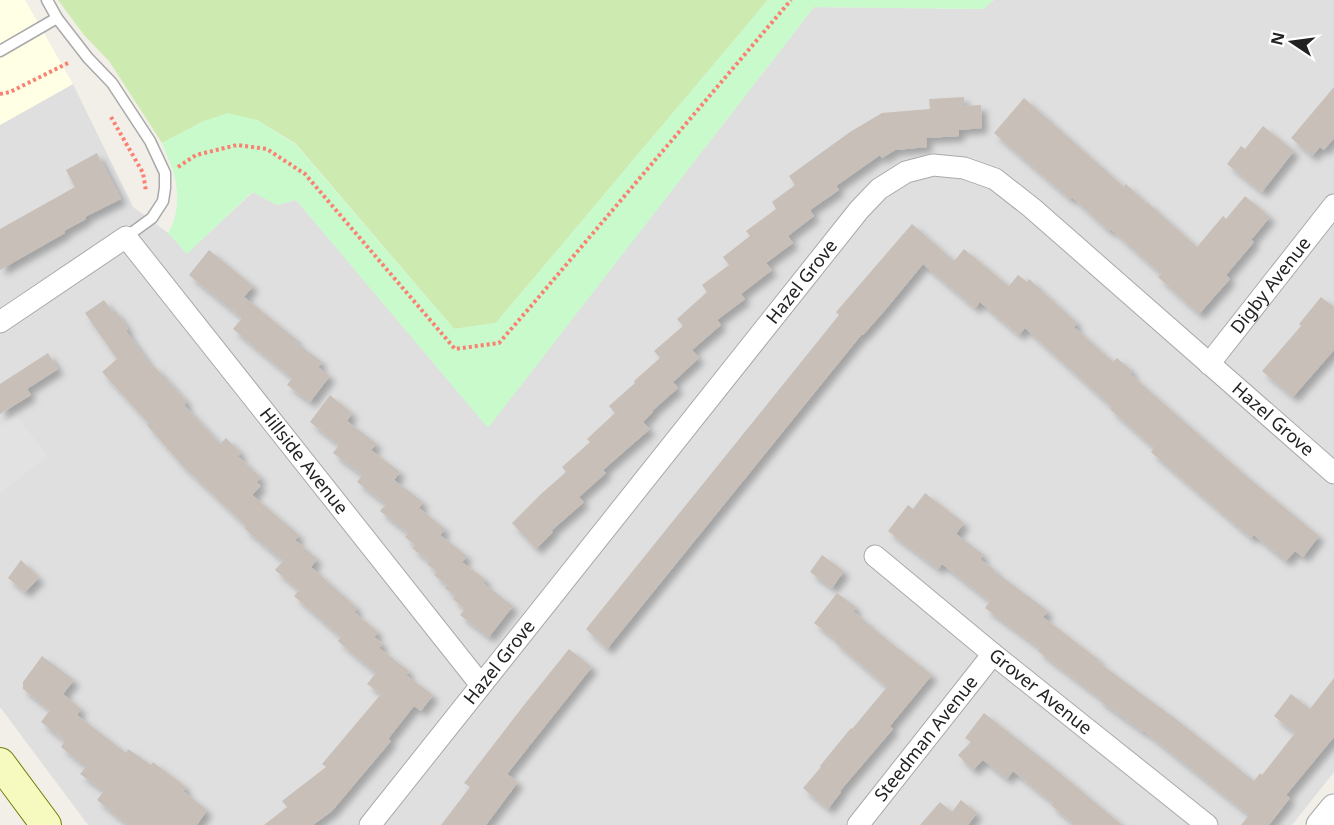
<svg xmlns="http://www.w3.org/2000/svg" width="1334" height="825" font-family="'Noto Sans',sans-serif">
<defs>
<filter id="shadow"><feDropShadow dx="5.5" dy="5.5" stdDeviation="3" flood-color="#0004"/></filter>
</defs>
<rect width="100%" height="100%" fill="#f2efe9"/>
<path fill="#e0dfdf" d="M994,0H1334V772L1292,825H88L0,707V125L73,84L133,207L168,233L187,253L253,192L277,205L296,200L488,427L814,7L982,9Z"/>
<path fill="#ffffe5" d="M0,0H25L73,84L0,125Z"/>
<path fill="#cdebb0" d="M58,0H768L496,323L454,329L296,144L257,120L204,121L162,143L109,61L84,35Z"/>
<path fill="#c8facc" d="M768,0H994L983,9L814,7L488,428L296,200L277,205L252,192L187,254L168,233C178,217 179,197 175,178C173,167 166,154 162,143L204,121L228,113L257,120L296,145L454,329L496,323Z"/>
<path fill="#e2e2e2" d="M15,414L48,456L0,494V426Z"/>
<g fill="#c7bfb8" filter="url(#shadow)">
<path d="M1334,87V138L1324,150L1320,147L1312,156L1291,138Z"/>
<path d="M964,97V106L981,105L982,128L959,130V136L926,138L927,147L895,150L882,158L880,155L836,186L839,190L810,210L814,216L788,236L793,243L766,263L772,270L741,294L745,299L717,320L721,325L692,350L699,358L673,382L678,388L652,411L653,412L643,422L650,429L603,470L606,473L579,497L584,502L551,531L553,532L536,549L512,523L541,494L566,472L562,467L590,442L587,439L615,413L609,406L635,383L634,381L660,358L654,351L683,326L677,319L707,292L702,285L729,265L723,257L750,236L746,231L776,209L772,202L795,185L789,176L850,132L882,113L930,109L929,99Z"/>
<path d="M1024,98L1124,187L1126,184L1146,203L1147,202L1197,247L1223,216L1226,219L1245,196L1270,217L1251,240L1254,242L1226,275L1230,279L1199,314L1158,277L1161,274L1111,229L1109,231L1072,197L1070,199L994,133Z"/>
<path d="M1263,126L1294,151L1262,192L1227,164L1241,146L1245,149Z"/>
<path d="M97,153L121,199L85,217L86,219L64,231L65,233L0,270V229L75,187L66,170Z"/>
<path d="M912,224L954,261L964,249L1009,286L1018,275L1027,282L1029,279L1077,323L1074,327L1113,362L1117,358L1132,371L1130,374L1181,419L1246,476L1319,536L1303,557L1295,551L1286,561L1254,535L1251,538L1151,452L1154,448L1110,409L1112,407L1025,328L1019,335L980,302L975,308L923,264L886,309L863,335L862,334L607,649L586,629L839,315L836,312Z"/>
<path d="M209,250L253,286L244,297L297,340L295,342L322,362L318,367L330,376L310,402L287,385L292,378L233,329L242,318L189,275Z"/>
<path d="M1321,297L1334,307V350L1293,397L1262,371L1301,326L1299,324Z"/>
<path d="M104,300L113,312L115,310L128,329L126,331L152,368L154,366L187,402L184,405L220,444L226,438L241,453L238,456L261,478L256,482L261,486L252,495L299,535L295,540L317,559L311,567L357,608L354,612L378,632L374,637L383,644L379,648L409,671L406,675L433,695L421,711L414,706L388,739L391,741L332,811L313,825H264L287,807L282,801L326,767L322,764L381,694L367,684L376,673L338,641L341,637L294,596L299,590L275,570L283,561L244,528L246,526L181,464L147,425L149,424L102,372L117,359L85,313Z"/>
<path d="M48,353L58,369L27,389L31,395L0,414V384Z"/>
<path d="M330,395L352,413L347,421L377,444L371,450L400,472L394,480L423,502L419,508L445,529L440,535L467,556L462,562L486,580L483,583L513,606L489,637L460,615L465,609L453,599L455,596L445,588L447,585L434,575L437,572L427,564L429,561L412,548L415,545L405,537L408,533L380,511L386,504L357,482L362,475L333,453L339,445L310,422Z"/>
<path d="M925,493L964,523L956,534L984,555L980,559L995,570L994,571L1048,611L1043,617L1099,660L1098,662L1177,720L1254,781L1260,773L1262,775L1295,733L1274,716L1291,694L1310,709L1334,678V737L1286,795L1290,798L1269,825H1241L1249,815L1144,731L1143,732L1099,700L1100,698L1038,651L1040,648L985,608L990,601L942,564L938,569L888,531L908,505L913,509Z"/>
<path d="M822,555L844,571L832,588L810,572Z"/>
<path d="M21,560L39,578L25,592L8,578Z"/>
<path d="M837,593L856,607L853,611L898,649V648L932,675L890,726L893,729L840,791L841,792L828,809L803,788L821,767L820,766L837,745L851,728L852,729L887,687L834,641L836,640L814,623Z"/>
<path d="M569,649L592,667L507,774L518,782L486,825H441L470,787L464,783L524,705Z"/>
<path d="M42,656L74,680L63,694L81,709L77,715L126,753L128,749L151,765L153,762L186,787L183,791L207,810L197,825H128L97,800L104,791L80,774L86,767L61,747L65,741L41,722L50,710L23,689V682Z"/>
<path d="M984,713L1054,768L1122,825H1075L1051,805L1053,803L1013,771L1007,779L983,760L973,770L958,755L971,742L965,738Z"/>
<path d="M961,800L977,813L968,825H920L940,802L952,812Z"/>
</g>
<g fill="none" stroke-linecap="round" stroke-linejoin="round">
<defs>
<g id="service">
<path d="M47,0L57,18L88,58L112,83L150,141L165,173V188L163,201L152,218L126,237"/>
<path d="M0,51L57,18"/>
</g>
<g id="minor">
<path id="s1" d="M0,322L126,237L481,685"/>
<path id="s2" d="M1209,364L1334,205"/>
<path id="s3" d="M875,556L993,654L1207,825"/>
<path id="s4" d="M370,825L859,210L879,189L906,172L933,165L964,168L995,179L1032,208L1334,473"/>
<path id="s5" d="M858,825L993,654"/>
</g>
<path id="tertiary" d="M1320,825L1334,808"/>
<path id="secondary" d="M0,763L46,825"/>
</defs>
<use href="#service" stroke="#a9a9a9" stroke-width="13"/>
<use href="#minor" stroke="#a9a9a9" stroke-width="23"/>
<use href="#tertiary" stroke="#a9a9a9" stroke-width="29"/>
<use href="#secondary" stroke="#707d05" stroke-width="32"/>
<g stroke="#fa8072" stroke-width="4" stroke-dasharray="3 3" stroke-linecap="butt">
<path d="M0,94L10,92L70,62"/>
<path d="M111,117L143,173L146,191"/>
<path d="M178,167L196,155L237,145L267,149L282,159L305,174L455,349L499,343L532,305L791,0"/>
</g>
<use href="#service" stroke="#fff" stroke-width="10"/>
<use href="#minor" stroke="#fff" stroke-width="21"/>
<use href="#tertiary" stroke="#fff" stroke-width="27"/>
<use href="#secondary" stroke="#f7fabf" stroke-width="30"/>
</g>
<g text-anchor="middle" stroke-width="4.5" stroke-linejoin="round" paint-order="stroke">
<g font-size="18" fill="#222" stroke="#fff">
<text dy="6" stroke="none"><textPath href="#s4" startOffset="694">Hazel Grove</textPath></text>
<text dy="6" stroke="none"><textPath href="#s2" startOffset="100">Digby Avenue</textPath></text>
<text dy="6" stroke="none"><textPath href="#s4" startOffset="1306">Hazel Grove</textPath></text>
<text dy="6" stroke="none"><textPath href="#s1" startOffset="438">Hillside Avenue</textPath></text>
<text dy="6" stroke="none"><textPath href="#s4" startOffset="208">Hazel Grove</textPath></text>
<text dy="6" stroke="none"><textPath href="#s3" startOffset="214">Grover Avenue</textPath></text>
<text dy="6" stroke="none"><textPath href="#s5" startOffset="110">Steedman Avenue</textPath></text>
</g>
</g>
<g transform="translate(1292 42) rotate(283)" stroke="#ffffff" stroke-width="4.5" paint-order="stroke">
<path d="M0-4.5L10 22L0 15L-10 22Z" fill="#222222"/>
<text y="-9" font-size="16" font-weight="bold" text-anchor="middle" fill="#222222">N</text>
</g>
</svg>
